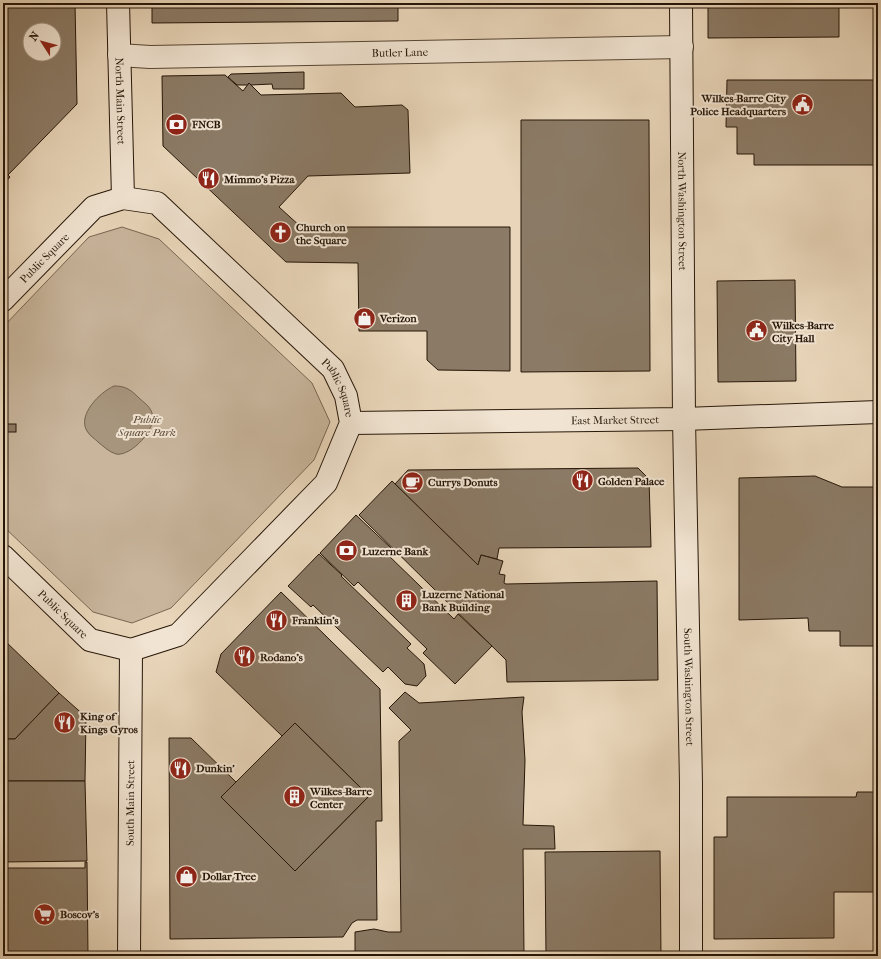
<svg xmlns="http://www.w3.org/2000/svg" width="881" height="959" font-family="'IM FELL French Canon',serif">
<rect width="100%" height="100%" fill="#e9d6ba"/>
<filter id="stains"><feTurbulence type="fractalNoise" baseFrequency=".005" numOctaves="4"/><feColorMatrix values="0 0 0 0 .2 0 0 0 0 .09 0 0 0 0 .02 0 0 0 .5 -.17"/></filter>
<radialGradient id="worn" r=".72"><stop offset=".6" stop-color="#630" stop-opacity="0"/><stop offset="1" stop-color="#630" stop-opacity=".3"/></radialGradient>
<path fill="#c8b59c" stroke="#776652" d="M122,227L159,239L312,383L330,422L314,460L171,608L132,623L93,612L3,526V327L89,237Z"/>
<path fill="#a7957d" stroke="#73624e" d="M114,386C125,386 130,389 138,397C143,402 150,406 152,413C158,428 131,457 116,454C109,452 103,446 98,442C95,439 89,435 87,431C77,415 100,392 114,386Z"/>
<g fill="#8b7a65" stroke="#261608" fill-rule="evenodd">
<path d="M3,3H75L77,104L8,175L10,177L3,185ZM30,30H54V54H30Z"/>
<path d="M152,3H398V21L152,23Z"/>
<path d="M708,3H839V37L708,38Z"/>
<path d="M304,72V89H273L272,84L251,85L249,83L248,85H237L228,77L231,74Z"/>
<path d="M225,75L243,91L249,83L261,95L341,93L355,107L402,105L408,110L410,173L308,176L279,207L301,227H510V371L438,370L427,360V331H359L358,263L286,262L163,146L162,76Z"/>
<path d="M727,80H878V165H754V154H737V127H726Z"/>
<path d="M521,120H649L650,371L521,372Z"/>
<path d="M795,280L796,381L718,382L717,281Z"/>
<rect x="3" y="424" width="13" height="8"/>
<path d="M638,468L649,479L651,547L499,548L497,559L481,555L478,565L395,484L408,470Z"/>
<path d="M815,476L842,487H878V646H840V631H809L808,618L739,620V478Z"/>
<path d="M392,481L478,565L481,555L503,561L499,574L505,575L504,583L506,584L657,581L658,680L507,682L506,660L359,515Z"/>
<path d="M356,515L391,548L386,553L454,619L458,614L492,646L455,684L423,653L427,649L358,582L354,586L320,553Z"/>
<path d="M319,554L342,575L341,576L411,644L407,648L424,664L426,676L417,686L405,684L388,667L383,672L313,605L311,607L288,586Z"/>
<path d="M281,592L380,689L382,821H376L377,920H357L352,923L343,937L170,939L169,738H191L236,782L221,797L295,871L369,796L295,723L282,736L216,672L221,654Z"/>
<path d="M3,639L59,693L15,739H3Z"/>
<path d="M405,692L419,703L524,697L522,712L525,760L523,825L554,826L555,849H523L524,956H401V953L374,955L355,953V932L374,929L388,932H401L399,741L411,730L389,708Z"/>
<path d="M59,693L86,717L85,781H3V739H15Z"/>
<path d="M295,723L369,796L295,871L221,797Z"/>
<path d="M3,781H85L87,861L3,862Z"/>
<path d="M857,792H878V892H834V938L714,939V837H727V797H856Z"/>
<path d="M660,851L661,956H546L545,852Z"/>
<path d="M85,862H87L88,956H3V872H6V868H85Z"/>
</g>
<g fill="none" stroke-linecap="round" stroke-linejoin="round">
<defs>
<g id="street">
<path id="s1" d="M119,55L150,57L682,47"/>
</g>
<g id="secondary">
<path id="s2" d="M118,3L123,198"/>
<path id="s3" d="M681,3L684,419L691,784V956"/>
<path id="s4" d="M3,300L94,207L123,198L157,203L333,369L346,396L351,423L326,483L178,635L131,650L90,640L3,556"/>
<path id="s5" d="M351,423L684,419L878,412"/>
<path id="s6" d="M129,956L131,650"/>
</g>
</defs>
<use href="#street" stroke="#574634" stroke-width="24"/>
<use href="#secondary" stroke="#261608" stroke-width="24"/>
<use href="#street" stroke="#f1e4d2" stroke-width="22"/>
<use href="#secondary" stroke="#f1e4d2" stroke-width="22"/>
</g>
<defs>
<symbol id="civic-disc" viewBox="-11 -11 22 22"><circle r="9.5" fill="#8f2418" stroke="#f1e4d2"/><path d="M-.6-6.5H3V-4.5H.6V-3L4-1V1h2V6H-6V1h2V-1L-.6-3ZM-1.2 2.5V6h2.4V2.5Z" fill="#fff"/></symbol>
<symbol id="bank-disc" viewBox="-11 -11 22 22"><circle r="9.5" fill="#8f2418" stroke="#f1e4d2"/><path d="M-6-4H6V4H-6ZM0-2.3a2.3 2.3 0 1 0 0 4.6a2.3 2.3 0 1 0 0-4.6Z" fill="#fff"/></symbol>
<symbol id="restaurant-disc" viewBox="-11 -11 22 22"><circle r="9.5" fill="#8f2418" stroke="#f1e4d2"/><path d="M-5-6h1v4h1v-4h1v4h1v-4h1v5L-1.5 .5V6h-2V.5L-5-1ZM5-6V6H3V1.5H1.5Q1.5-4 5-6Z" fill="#fff"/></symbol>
<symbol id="church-disc" viewBox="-11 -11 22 22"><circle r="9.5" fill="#8f2418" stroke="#f1e4d2"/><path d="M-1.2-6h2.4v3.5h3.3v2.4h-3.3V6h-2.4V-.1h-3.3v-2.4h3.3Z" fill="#fff"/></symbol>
<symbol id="shop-disc" viewBox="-11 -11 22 22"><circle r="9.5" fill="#8f2418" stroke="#f1e4d2"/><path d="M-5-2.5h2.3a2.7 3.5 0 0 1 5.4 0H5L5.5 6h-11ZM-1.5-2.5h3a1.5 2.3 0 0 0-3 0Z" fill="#fff"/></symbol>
<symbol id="cafe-disc" viewBox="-11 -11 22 22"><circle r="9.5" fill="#8f2418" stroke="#f1e4d2"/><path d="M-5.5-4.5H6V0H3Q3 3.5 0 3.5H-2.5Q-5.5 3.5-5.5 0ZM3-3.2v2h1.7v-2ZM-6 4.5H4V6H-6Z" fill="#fff"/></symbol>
<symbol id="building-disc" viewBox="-11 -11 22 22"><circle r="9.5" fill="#8f2418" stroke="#f1e4d2"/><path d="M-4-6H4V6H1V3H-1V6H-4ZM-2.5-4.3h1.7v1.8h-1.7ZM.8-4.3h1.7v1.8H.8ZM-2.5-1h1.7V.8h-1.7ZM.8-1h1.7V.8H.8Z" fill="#fff"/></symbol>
<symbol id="supermarket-disc" viewBox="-11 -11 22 22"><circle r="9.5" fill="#8f2418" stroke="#f1e4d2"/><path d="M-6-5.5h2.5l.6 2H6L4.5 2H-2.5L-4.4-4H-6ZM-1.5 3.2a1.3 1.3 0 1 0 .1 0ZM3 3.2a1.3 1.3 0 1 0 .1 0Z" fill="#fff"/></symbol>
</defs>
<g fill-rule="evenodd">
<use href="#civic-disc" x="790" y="92" width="25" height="25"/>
<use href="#bank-disc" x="164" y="112" width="25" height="25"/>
<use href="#restaurant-disc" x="196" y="166" width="25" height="25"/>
<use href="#church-disc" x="268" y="220" width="25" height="25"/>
<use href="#shop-disc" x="352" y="306" width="25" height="25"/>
<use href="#civic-disc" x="744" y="318" width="25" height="25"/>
<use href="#restaurant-disc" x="570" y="468" width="25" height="25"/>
<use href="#cafe-disc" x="400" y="470" width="25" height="25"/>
<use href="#bank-disc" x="334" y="538" width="25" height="25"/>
<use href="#building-disc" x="394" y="588" width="25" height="25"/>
<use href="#restaurant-disc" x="264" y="608" width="25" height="25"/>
<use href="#restaurant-disc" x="232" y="644" width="25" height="25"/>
<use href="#restaurant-disc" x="52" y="710" width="25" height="25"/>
<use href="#restaurant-disc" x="168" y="756" width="25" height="25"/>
<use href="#building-disc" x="282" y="784" width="25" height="25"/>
<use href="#shop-disc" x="174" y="864" width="25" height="25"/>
<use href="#supermarket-disc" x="32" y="902" width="25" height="25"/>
</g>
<g text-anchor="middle" stroke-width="4" stroke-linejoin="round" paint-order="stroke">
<g font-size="11" fill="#261608" stroke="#f1e4d2">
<text dy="4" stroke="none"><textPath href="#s1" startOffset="281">Butler Lane</textPath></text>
<text dy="4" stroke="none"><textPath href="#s2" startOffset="98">North Main Street</textPath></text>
<text dy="4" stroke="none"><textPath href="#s3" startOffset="208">North Washington Street</textPath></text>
<text dy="4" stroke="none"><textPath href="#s4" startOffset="59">Public Square</textPath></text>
<text dy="4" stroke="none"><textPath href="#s4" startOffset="456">Public Square</textPath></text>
<text dy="4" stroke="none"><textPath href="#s5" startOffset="264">East Market Street</textPath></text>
<text transform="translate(63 614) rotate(44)" y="4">Public Square</text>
<text dy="4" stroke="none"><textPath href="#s3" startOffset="684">South Washington Street</textPath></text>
<text dy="4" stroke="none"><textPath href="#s6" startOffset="153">South Main Street</textPath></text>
</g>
<g font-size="11" font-weight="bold" fill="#261608" stroke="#f1e4d2" text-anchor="start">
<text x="786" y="102" text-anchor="end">Wilkes-Barre City<tspan x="786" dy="13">Police Headquarters</tspan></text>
<text x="192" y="128">FNCB</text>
<text x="224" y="183">Mimmo's Pizza</text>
<text x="296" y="231">Church on<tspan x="296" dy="13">the Square</tspan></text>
<text x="380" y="322">Verizon</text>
<text x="772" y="329">Wilkes-Barre<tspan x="772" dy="13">City Hall</tspan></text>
<text x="598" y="485">Golden Palace</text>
<text x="428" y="486">Currys Donuts</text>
<text x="362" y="555">Luzerne Bank</text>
<text x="422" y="598">Luzerne National<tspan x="422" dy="13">Bank Building</tspan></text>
<text x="292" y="624">Franklin's</text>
<text x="260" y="661">Rodano's</text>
<text x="80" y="720">King of<tspan x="80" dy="13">Kings Gyros</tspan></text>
<text x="196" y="772">Dunkin'</text>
<text x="310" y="795">Wilkes-Barre<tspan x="310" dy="13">Center</tspan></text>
<text x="202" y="880">Dollar Tree</text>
<text x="60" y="918">Boscov's</text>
</g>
<g font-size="11" font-style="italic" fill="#574634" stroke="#f1e4d2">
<text x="147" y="423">Public<tspan x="147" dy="13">Square Park</tspan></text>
</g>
</g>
<rect width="881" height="959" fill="none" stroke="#e9d6ba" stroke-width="16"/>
<rect x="4" y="4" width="873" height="951" fill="none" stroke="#261608" stroke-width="2"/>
<rect x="8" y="8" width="865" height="943" fill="none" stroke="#261608"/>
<g transform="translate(42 42) rotate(306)"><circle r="19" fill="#f1e4d2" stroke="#a09281"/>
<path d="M0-3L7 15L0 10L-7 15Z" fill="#8f2418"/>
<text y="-6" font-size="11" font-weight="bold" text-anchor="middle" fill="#261608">N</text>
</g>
<rect width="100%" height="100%" filter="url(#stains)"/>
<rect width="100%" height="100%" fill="url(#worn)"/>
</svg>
